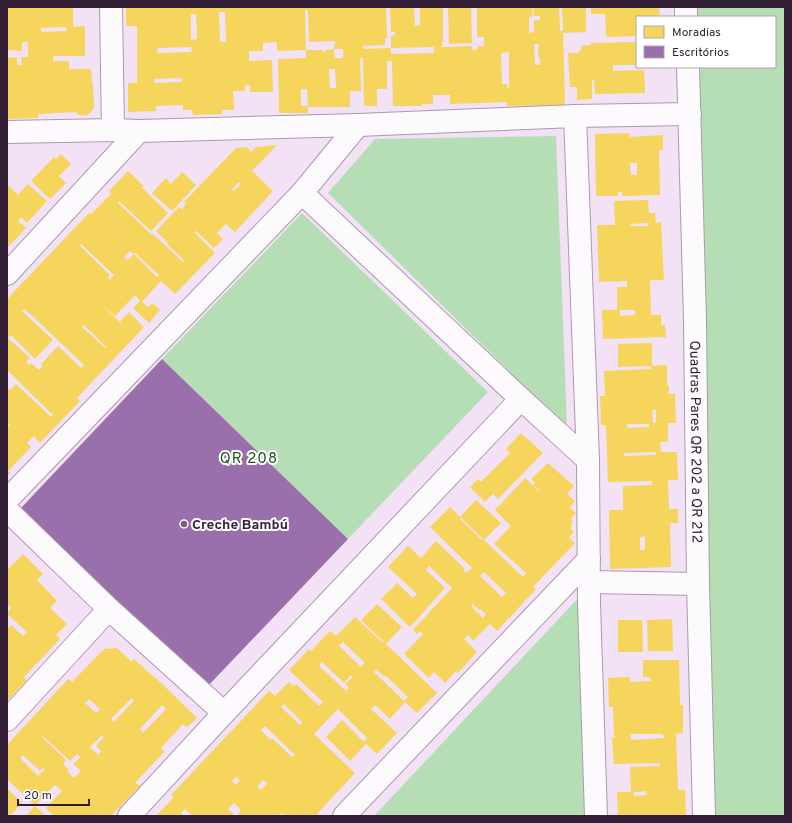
<svg xmlns="http://www.w3.org/2000/svg" width="792" height="823" font-family="Overpass,sans-serif">
<rect width="100%" height="100%" fill="#f3e1f5"/>
<g fill="#b6deb5">
<path d="M695,7H785V816H713L696,67H775V17H695Z"/>
<path d="M556,136L567,428L328,193L375,139Z"/>
<path d="M302,213L488,392L348,539L162,359Z"/>
<path d="M582,594L590,816H374Z"/>
</g>
<g fill="#f6d55c" fill-rule="evenodd">
<path d="M7,7H73V27L85,26V56H53V61H69V69H91L92,83L93,84L94,108L88,115H77V112L38,114V118L7,119V58L17,57V65H22L21,57H28V42H22V51L7,50ZM66,27L67,31L41,32V28Z"/>
<path d="M126,7H386L387,38H385V45L363,46V49L391,48V36L395,35V32H391L390,7H414L415,26L420,25V7H443V42L442,43V47L472,46V50H477L478,46H484V37H477V7H532L533,16L529,17V33L534,32V20H540V16H534L533,7H559L560,31H563L562,7H586V32L563,33L565,105L507,106V102L450,104V95H433V104H422V106H393L392,61H387V89H377V106H364L363,58H360L361,91H350V107H308V113H279L278,59L306,58V50H323V52H325V50L334,49L335,58H343V49H334L335,41L309,42L308,10H305L306,50L277,51V42L263,43V51H249V61L272,60L273,92H250V85H245V91H233L234,110H222V114L193,115L192,110H183V105L156,106V111L128,112V83H137V26H126ZM219,12H225L226,42H220ZM191,14H196L197,39L191,40ZM534,44H539L538,57H540V65H536L535,64ZM191,47L192,52L157,53L158,48ZM434,47V53L391,54V48ZM509,52V88L507,87V84H502L501,53ZM329,69H335L336,88H330ZM182,78V82L154,83V79ZM301,89H307L308,106H301Z"/>
<path d="M448,7H471L472,43L449,44Z"/>
<path d="M591,7H659L660,17H637V36L609,37L606,36L605,14H591Z"/>
<path d="M637,42V65H613V71L644,70L645,93L595,94L594,80H592V99L577,100V87H570L568,53H579L578,51H581V46L591,45V43Z"/>
<path d="M629,133L630,137L663,135V150H659L660,195L622,196V192H618V196H596L595,134ZM630,163H637V175H631Z"/>
<path d="M277,145L252,171L273,191L235,232L226,224L217,233L223,239L214,248L196,231L194,232L215,253L175,294L161,281L142,302L148,307L152,303L160,310L149,323L133,308L140,301L135,295L115,316L100,303L124,326L120,321L129,312L144,327L77,398L80,401L40,443L34,436L27,443L31,447L8,471L10,473L7,477V425L8,426L10,425L7,422V388L10,390L16,384L51,417L53,415L7,370V299L89,213L91,214L111,194L109,191L128,171L144,186L142,188L168,213L151,231L119,201L118,203L152,235L153,234L183,262L184,260L167,244L168,243L156,231L179,207L182,209L186,204L184,202L236,148L247,147L251,152L256,147ZM239,182L241,184L234,191L232,189ZM81,244L114,275L108,281L109,279L108,277L110,275L80,246ZM130,251L134,254L135,253L159,275L157,277L134,254L128,260L124,257ZM25,309L84,365L81,368L58,346L41,364L43,366L39,370L31,363L29,365L26,362L30,358L8,338L11,335L35,359L53,340L22,311ZM84,325L106,347L105,348L82,327Z"/>
<path d="M61,154L71,164L59,176L66,183L50,199L31,181L54,157L56,159Z"/>
<path d="M182,172L196,185L172,211L152,193L166,178L171,184Z"/>
<path d="M7,184L18,195L28,184L47,201L27,223L21,217L18,221L26,228L7,248Z"/>
<path d="M648,200L649,213H655L656,223L661,222L664,280H650L651,315H661V325H665L666,337L603,339L602,310H617V287H627V281L599,282L597,225H615L614,201ZM648,223V226H631V224ZM620,310H635V315L620,316Z"/>
<path d="M652,343V366L667,365V385H669V392H668V394H675L676,423H668V442H660L661,452H677L678,480H668L669,509H678V523H670L671,567L610,569L609,510H623V486L652,485V481L608,482L606,425H601L600,396H605L604,371L651,369V366L618,367V344ZM652,410H656V423H653ZM627,424H649V427L627,428ZM656,452V455L624,456V453ZM645,536V550H640V537Z"/>
<path d="M521,433L543,453L498,499L493,494L485,502L470,487L478,479L481,482L510,453L506,449Z"/>
<path d="M548,463L574,486L567,494L575,501L570,508L576,513L572,517V526L570,528L574,532L569,538L575,543L533,587L536,589L497,631L490,624L473,641L468,635L464,639L477,652L458,673L456,671L445,683L434,672L429,678L404,654L423,634L420,631L417,634L413,630L452,588L429,566L426,570L445,588L410,627L381,599L397,583L413,598L417,594L388,567L408,546L421,558L436,541L465,569L463,571L466,573L472,568L430,527L450,507L461,518L460,519L482,540L483,539L460,517L476,500L501,523L484,540L523,577L526,573L494,544L511,526L495,510L525,478L542,494L533,484L535,483L531,479ZM484,572L506,593L502,597L480,576ZM473,604L479,610L480,609L486,614L483,618L471,606Z"/>
<path d="M23,554L43,574L37,580L57,601L50,608L67,624L56,635L60,639L24,677L27,680L7,701V629L11,625L23,636L27,632L7,614L11,608L7,604V568L8,569Z"/>
<path d="M377,604L402,627L386,644L437,693L417,713L405,702L390,719L375,705L371,709L397,733L377,754L366,744L350,761L326,737L342,720L364,742L367,738L338,709L334,713L314,734L355,773L317,814L319,816H285L282,813L279,816L274,814L273,816H239L238,815L241,810L234,803L228,809L235,816H193L185,809L181,813L184,816H156L174,797L171,795L269,691L275,696L289,682L294,686L296,684L319,706L323,702L289,670L309,649L311,651L330,631L336,636L355,617L383,643L384,642L361,620ZM343,642L365,663L361,667L339,646ZM322,662L344,683L351,675L353,677L345,684L349,688L346,691L319,666ZM376,669L385,677L386,676L408,697L404,701L374,672ZM284,704L302,722L300,725L281,707ZM265,726L295,755L292,757L272,738L271,740L261,730ZM236,777L240,780L236,785L232,781ZM263,780L267,783L261,790L257,787Z"/>
<path d="M672,619L673,651H648L647,620Z"/>
<path d="M618,620H642L643,652H618Z"/>
<path d="M117,648L131,661L134,659L155,678H156L197,718L187,727L183,724L161,748L164,752L135,783L140,786L111,816H52L53,815L46,808L62,791L55,785L35,805L26,797L30,792L28,790L24,795L7,779V745L68,679L72,682L104,649ZM132,698L134,700L114,722L111,719ZM89,699L100,709L96,713L85,703ZM162,705L166,709L143,733L140,729ZM102,735L104,737L96,746L102,751L98,755L90,747ZM43,736L70,761L77,754L81,757L73,764L81,771L74,778L67,771L69,770L63,764L66,760L42,737ZM23,755L40,771L43,768L45,769L38,776L20,758Z"/>
<path d="M643,660H679L680,705H683V733L676,734L678,790H685L686,816H618L617,792H631L630,767L660,766V763L614,764L612,738L615,737L614,735L613,707H609L608,678L630,677V682L651,681L650,677H643ZM631,734H663L664,738L631,740ZM646,791V795L634,796V792Z"/>
<path d="M7,788L22,803L10,816H7Z"/>
<path d="M35,806L46,816H26Z"/>
</g>
<path fill="#9970ab" d="M162,359L348,539L206,688L20,509Z"/>
<g fill="none" stroke-linecap="round" stroke-linejoin="round">
<defs>
<g id="minor">
<path d="M111,7L113,130"/>
<path d="M686,7V17"/>
<path id="s1" d="M688,67L695,320L698,584L704,816"/>
<path d="M575,116L588,460L589,603L596,816"/>
<path d="M7,132L113,130L139,131L358,125L575,116L690,114"/>
<path d="M302,193L521,399L588,460"/>
<path d="M7,274L139,131"/>
<path d="M7,500L302,193L358,125"/>
<path d="M7,510L109,609L224,713"/>
<path d="M589,582L698,584"/>
<path d="M7,720L109,609"/>
<path d="M129,816L224,713L521,399"/>
<path d="M344,816L589,559"/>
</g>
</defs>
<use href="#minor" stroke="#ab9aad" stroke-width="24"/>
<use href="#minor" stroke="#fdfafe" stroke-width="22"/>
</g>
<circle fill="#766278" stroke="#fff" stroke-width="1.5" cx="184" cy="524" r="4"/>
<g text-anchor="middle" stroke-width="4" stroke-linejoin="round" paint-order="stroke">
<g font-size="14" fill="#321e35" stroke="#fff">
<text dy="5" stroke="none"><textPath href="#s1" startOffset="375">Quadras Pares QR 202 a QR 212</textPath></text>
</g>
<g font-size="14" font-weight="bold" fill="#321e35" stroke="#fff" text-anchor="start">
<text x="192" y="529">Creche Bambú</text>
</g>
<g font-size="15" letter-spacing="1" fill="#1f521d" stroke="#fff">
<text x="249" y="463">QR 208</text>
</g>
</g>
<rect width="792" height="823" fill="none" stroke="#321e35" stroke-width="16"/>
<rect x="636" y="16" width="140" height="52" fill="#ffffff" stroke="#ada5ae"/>
<rect x="644" y="26" width="20" height="12" fill="#f6d55c" stroke="#ada5ae"/>
<text x="672" y="36" font-size="12" fill="#321e35">Moradias</text>
<rect x="644" y="46" width="20" height="12" fill="#9970ab" stroke="#ada5ae"/>
<text x="672" y="56" font-size="12" fill="#321e35">Escritórios</text>
<path d="M18 799v6h71v-6" fill="none" stroke="#321e35" stroke-width="2"/>
<text x="24" y="799" font-size="12" fill="#321e35" stroke="#ffffff" stroke-width="3" paint-order="stroke">20 m</text>
</svg>
